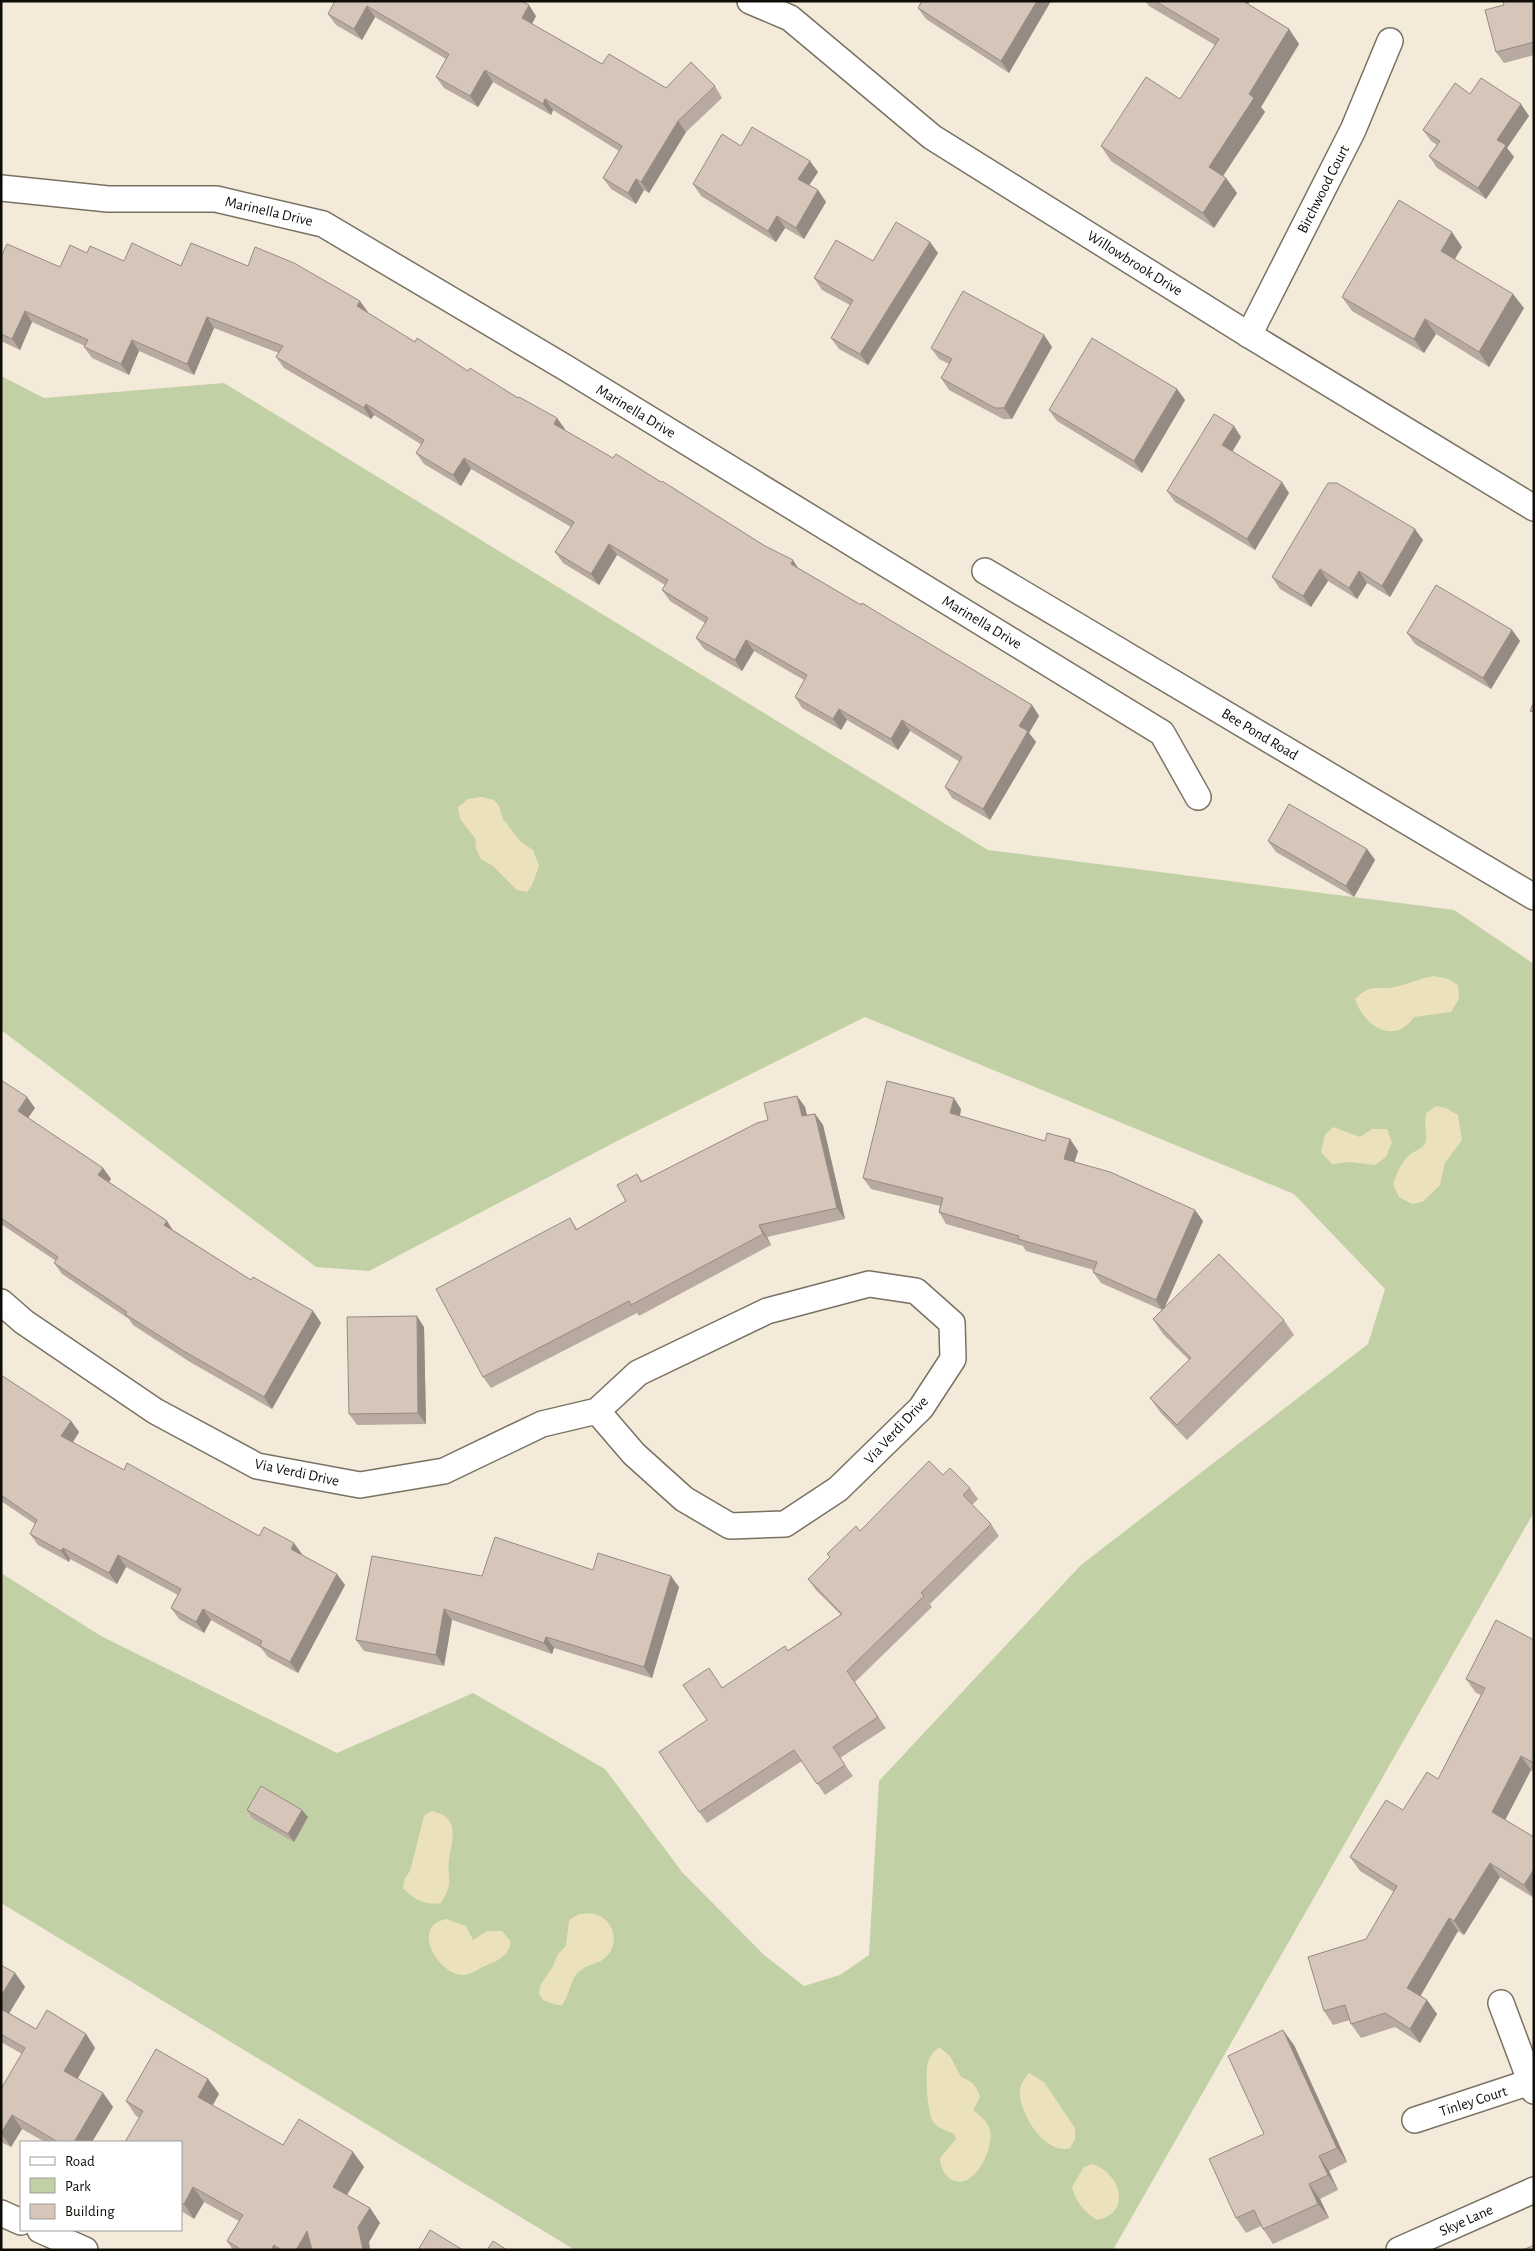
<svg xmlns="http://www.w3.org/2000/svg" width="1535" height="2251" font-family="'Alegreya Sans',sans-serif">
<rect width="100%" height="100%" fill="#f3ead9"/>
<path fill="#c2d0a5" d="M1,376L44,398L224,383L988,850L1454,910L1534,964V1512L1113,2250H575L1,1903V1573L101,1636L337,1753L473,1693L605,1769L682,1872L764,1955L804,1986L840,1975L869,1955L879,1781L1081,1565L1368,1344L1385,1289L1294,1194L865,1017L619,1140L369,1271L316,1267L1,1030Z"/>
<g fill="#ebe2bc">
<path d="M482,797L494,800L499,806L503,819L521,842L533,850L539,866L532,885L527,892L517,890L493,866L481,859L476,849L475,838L460,819L458,807L468,799Z"/>
<path d="M1434,976L1448,979L1458,985L1459,999L1451,1012L1414,1017C1394,1046 1364,1026 1355,999C1373,981 1378,992 1399,986C1411,983 1421,978 1434,976Z"/>
<path d="M1436,1106L1446,1108L1458,1115L1462,1140L1445,1163L1440,1185L1431,1194L1422,1202L1412,1204L1399,1197L1393,1184C1397,1173 1400,1165 1408,1156C1413,1151 1424,1149 1426,1141C1427,1134 1424,1123 1426,1113Z"/>
<path d="M1333,1127L1360,1137L1372,1129H1387L1392,1142L1386,1157L1375,1165L1350,1162L1332,1164L1321,1152L1325,1135Z"/>
<path d="M431,1811C461,1816 452,1839 449,1861C447,1870 451,1880 448,1889C447,1893 443,1898 441,1903C426,1906 413,1899 403,1888L405,1878L410,1871L424,1816Z"/>
<path d="M579,1914C583,1914 590,1913 594,1914C614,1919 620,1942 607,1956C599,1965 587,1964 580,1971C570,1978 570,1995 562,2005H557L543,2000L539,1993L541,1984L552,1968L558,1954L566,1946L569,1920Z"/>
<path d="M446,1919L466,1926L473,1940L487,1931H502L511,1942C508,1956 499,1960 487,1965C480,1968 470,1975 462,1975C436,1972 411,1926 446,1919Z"/>
<path d="M939,2047L950,2056L961,2077C972,2081 976,2085 980,2097L973,2110C979,2115 986,2120 989,2127C995,2140 983,2170 970,2178C954,2189 940,2173 940,2158L956,2139L954,2134C948,2131 939,2128 934,2123C927,2115 925,2072 928,2062C930,2055 934,2052 939,2047Z"/>
<path d="M1029,2073L1044,2082L1075,2128V2139L1070,2148C1045,2156 1018,2112 1020,2090C1021,2083 1025,2078 1029,2073Z"/>
<path d="M1092,2164C1120,2172 1133,2213 1097,2220C1084,2212 1076,2202 1072,2187L1084,2167Z"/>
</g>
<g fill="none" stroke-linecap="round" stroke-linejoin="round">
<defs>
<g id="street">
<path d="M750,1L790,18L932,137L1249,335L1534,508"/>
<path d="M1,188L108,199H216L323,224L566,368L1162,733L1198,797"/>
<path d="M1249,335L1353,130L1390,41"/>
<path d="M985,571L1534,897"/>
<path d="M1,1302L24,1322L155,1411L257,1466L360,1485L444,1471L542,1424L597,1411L638,1373L767,1311L869,1284L916,1291L952,1323L953,1359L921,1408L838,1489L785,1524L730,1526L684,1499L634,1454L597,1411"/>
<path d="M1501,2003L1534,2091"/>
<path d="M1415,2120L1530,2082"/>
<path d="M1,2213L21,2222"/>
<path d="M40,2230L85,2250"/>
<path d="M1399,2250L1534,2190"/>
</g>
</defs>
<use href="#street" stroke="#797263" stroke-width="28"/>
<use href="#street" stroke="#fff" stroke-width="25"/>
</g>
<g fill="#b8aaa0">
<path d="M335,1L536,16L532,24L602,64L666,88L715,86L722,98L686,132L649,193L644,190L636,204L611,189L603,178L619,151L553,110L551,115L493,82L478,107L444,88L436,77L446,59L375,17L362,40L336,25L328,14Z"/>
<path d="M1051,1L1009,73L926,19L918,8Z"/>
<path d="M1145,1H1250L1248,4L1289,29L1299,44L1261,107L1265,112L1223,176L1226,178L1237,193L1214,228L1111,161L1101,146L1180,99L1215,45L1149,6Z"/>
<path d="M1534,1V55L1504,63L1496,52L1504,5Z"/>
<path d="M1470,94L1529,116L1507,148L1514,157L1486,199L1437,168L1429,156L1437,145L1431,141L1423,130Z"/>
<path d="M741,146L818,172L809,185L818,190L826,202L804,239L785,228L776,242L701,196L693,184Z"/>
<path d="M1462,247L1455,259L1524,308L1489,367L1436,334L1424,353L1352,311L1342,297Z"/>
<path d="M87,253L124,261L181,266H248L368,312V313L415,342L468,371L564,430L798,568L1032,705L1039,716L1029,733L1036,742L990,820L952,798L945,787L960,762L910,731L898,750L847,720L841,730L802,708L795,697L804,680L754,651L742,671L704,649L696,638L705,623L670,601L662,590L665,585L617,555L599,585L563,563L555,552L571,527L471,469L461,486L424,464L416,453L422,445L374,415L371,419L284,368L276,357L279,353L214,328L194,375L139,351L129,375L92,358L84,347L85,346L32,322L20,350L1,341V257L60,267Z"/>
<path d="M938,253L868,365L839,349L831,338L850,305L822,290L814,278L873,261Z"/>
<path d="M1044,335L1052,347L1012,419H1003L949,390L941,378L949,364L939,359L931,348Z"/>
<path d="M1177,389L1185,400L1142,473L1057,421L1049,410Z"/>
<path d="M1241,437L1232,452L1289,493L1255,550L1175,502L1167,491Z"/>
<path d="M1423,540L1390,597L1367,583L1357,599L1328,581L1311,607L1280,589L1272,577Z"/>
<path d="M1512,630L1520,641L1491,689L1415,644L1407,633Z"/>
<path d="M1268,841L1367,849L1375,860L1354,897L1276,852Z"/>
<path d="M1,1080L35,1108L28,1118L103,1168L111,1179L109,1182L167,1221L173,1230L251,1280L313,1311L321,1323L272,1409L190,1362L133,1325L129,1319L62,1274L54,1263L56,1261L1,1224Z"/>
<path d="M797,1096L805,1107L807,1115L815,1114L823,1125L845,1219L767,1237L771,1245L639,1316L637,1313L491,1388L483,1377L570,1218L577,1229L626,1201L637,1174L642,1181L768,1120Z"/>
<path d="M961,1109L960,1116L1045,1141L1070,1139L1078,1151L1074,1162L1203,1221L1165,1307L1284,1320L1294,1335L1187,1440L1161,1413L1150,1398L1189,1360L1163,1334L1153,1319L1162,1310L1101,1283L1093,1272L1094,1270L1026,1251L1023,1246L946,1224L939,1212L940,1206L871,1189L863,1178Z"/>
<path d="M424,1327L426,1424L357,1425L349,1414Z"/>
<path d="M1,1375L71,1421L79,1432L73,1442L124,1470L259,1536L302,1554V1555L345,1585L298,1673L268,1657L261,1648L211,1620L204,1633L179,1619L171,1608L178,1595L126,1567L117,1584L70,1559L69,1562L38,1545L30,1534L35,1524L1,1501Z"/>
<path d="M943,1475L970,1488L978,1499L972,1505L991,1524L999,1536L930,1604L932,1607L855,1682L886,1728L840,1758L853,1776L825,1795L802,1761L707,1823L699,1812L707,1720L723,1688L788,1650L841,1615L816,1590L808,1579L830,1558L827,1554Z"/>
<path d="M593,1570L679,1587L652,1678L554,1648L552,1654L452,1620L444,1666L364,1651L356,1640L482,1576Z"/>
<path d="M1534,1640V1772L1531,1770L1505,1820L1534,1837V1898L1500,1877L1464,1935L1458,1931L1420,1996L1427,2000L1437,2014L1420,2043L1395,2027L1361,2038L1351,2024L1350,2020L1333,2025L1324,2011L1394,1892L1360,1871L1350,1857L1438,1779L1481,1695L1476,1693L1466,1679Z"/>
<path d="M247,1810H302L308,1817L294,1842L252,1818Z"/>
<path d="M1,1965L15,1973L25,1987L9,2013L36,2029L86,2034L95,2048L77,2079L103,2093L113,2107L92,2142H45L22,2129L11,2147L1,2142V2089L22,2054L1,2042Z"/>
<path d="M1294,2045L1347,2162L1329,2171L1338,2190L1320,2199L1329,2218L1273,2244L1261,2226L1246,2233L1236,2218Z"/>
<path d="M208,2079L219,2094L212,2105L283,2145L353,2152L364,2167L347,2195L370,2208L380,2223L369,2242L370,2250H233L227,2241L239,2221L204,2202L194,2219L181,2211V2142L136,2116L126,2101Z"/>
</g>
<g fill="#968b82">
<path d="M1037,1H1051L1009,73L1001,61Z"/>
<path d="M1237,1H1250L1244,11Z"/>
<path d="M529,5L536,16L529,29L522,18Z"/>
<path d="M367,6L375,17L362,40L354,29Z"/>
<path d="M1289,29L1299,44L1261,107L1265,112L1219,182L1209,167L1249,94Z"/>
<path d="M485,70L493,82L478,107L470,96Z"/>
<path d="M545,99L553,110L551,115L543,104Z"/>
<path d="M1521,104L1529,116L1507,148L1514,157L1486,199L1478,188L1497,140Z"/>
<path d="M678,121L686,132L649,193L641,182Z"/>
<path d="M810,161L818,172L806,190L798,179Z"/>
<path d="M1226,178L1237,193L1214,228L1203,213Z"/>
<path d="M636,179L644,190L636,204L628,193Z"/>
<path d="M818,190L826,202L804,239L796,228Z"/>
<path d="M777,216L785,228L776,242L768,231Z"/>
<path d="M1452,232L1462,247L1451,265L1441,251Z"/>
<path d="M930,242L938,253L868,365L860,354Z"/>
<path d="M1513,294L1524,308L1489,367L1479,352Z"/>
<path d="M360,301L368,312L365,317L357,306Z"/>
<path d="M25,311L32,322L20,350L12,339Z"/>
<path d="M207,317L214,328L194,375L187,364Z"/>
<path d="M1425,319L1436,334L1424,353L1414,339Z"/>
<path d="M1044,335L1052,347L1012,419L1004,408Z"/>
<path d="M132,340L139,351L129,375L121,364Z"/>
<path d="M1177,389L1185,400L1142,473L1134,461Z"/>
<path d="M366,404L374,415L371,419L364,408Z"/>
<path d="M557,418L565,429L562,435L554,424Z"/>
<path d="M1234,426L1241,437L1229,457L1222,445Z"/>
<path d="M464,458L471,469L461,486L453,475Z"/>
<path d="M1282,482L1289,493L1255,550L1247,539Z"/>
<path d="M1415,529L1423,540L1390,597L1382,586Z"/>
<path d="M609,544L617,555L599,585L591,574Z"/>
<path d="M793,560L800,571L791,564Z"/>
<path d="M1320,569L1328,581L1311,607L1303,596Z"/>
<path d="M1359,571L1367,583L1357,599L1349,588Z"/>
<path d="M1512,630L1520,641L1491,689L1483,678Z"/>
<path d="M746,640L754,651L742,671L735,660Z"/>
<path d="M1032,705L1039,716L1029,733L1036,742L990,820L983,809L1019,726Z"/>
<path d="M839,709L847,720L841,730L833,719Z"/>
<path d="M902,720L910,731L898,750L891,739Z"/>
<path d="M1367,849L1375,860L1354,897L1346,886Z"/>
<path d="M797,1096L805,1107L810,1128L802,1116Z"/>
<path d="M27,1097L35,1108L25,1122L18,1111Z"/>
<path d="M954,1098L961,1109L958,1124L950,1113Z"/>
<path d="M815,1114L823,1125L845,1219L837,1208Z"/>
<path d="M1070,1139L1078,1151L1072,1170L1064,1159Z"/>
<path d="M103,1168L111,1179L106,1186L98,1175Z"/>
<path d="M1195,1210L1203,1221L1163,1311L1156,1300Z"/>
<path d="M167,1221L174,1233L164,1225Z"/>
<path d="M759,1225L767,1237L771,1245L763,1234Z"/>
<path d="M313,1311L321,1323L272,1409L264,1397Z"/>
<path d="M417,1316L424,1327L426,1424L418,1413Z"/>
<path d="M71,1421L79,1432L69,1448L61,1436Z"/>
<path d="M294,1543L302,1554L299,1560L291,1549Z"/>
<path d="M63,1548L70,1559L69,1562L61,1551Z"/>
<path d="M118,1555L126,1567L117,1584L109,1573Z"/>
<path d="M337,1574L345,1585L298,1673L290,1662Z"/>
<path d="M671,1576L679,1587L652,1678L644,1667Z"/>
<path d="M203,1609L211,1620L204,1633L196,1622Z"/>
<path d="M444,1609L452,1620L444,1666L436,1655Z"/>
<path d="M546,1637L554,1648L552,1654L544,1643Z"/>
<path d="M1521,1756L1531,1770L1502,1826L1492,1812Z"/>
<path d="M302,1810L308,1817L294,1842L288,1834Z"/>
<path d="M1490,1863L1500,1877L1464,1935L1454,1921Z"/>
<path d="M1534,1869V1898L1524,1885Z"/>
<path d="M1449,1918L1458,1931L1417,2002L1407,1988Z"/>
<path d="M15,1973L25,1987L5,2020L1,2014V1996Z"/>
<path d="M1427,2000L1437,2014L1420,2043L1410,2029Z"/>
<path d="M1283,2030L1294,2045L1347,2162L1337,2148Z"/>
<path d="M86,2034L95,2048L74,2085L64,2071Z"/>
<path d="M208,2079L219,2094L209,2112L198,2097Z"/>
<path d="M103,2093L113,2107L92,2142H74Z"/>
<path d="M12,2115L22,2129L11,2147L1,2133Z"/>
<path d="M353,2152L364,2167L343,2201L333,2187Z"/>
<path d="M1319,2156L1329,2171L1338,2190L1328,2175Z"/>
<path d="M1309,2184L1320,2199L1329,2218L1318,2204Z"/>
<path d="M193,2187L204,2202L194,2219L184,2204Z"/>
<path d="M370,2208L380,2223L369,2242L370,2250H363L358,2227Z"/>
<path d="M307,2231L315,2250H296Z"/>
<path d="M274,2245L277,2250H271Z"/>
</g>
<g fill="#d6c6ba" stroke="#968b82">
<path d="M335,1H521L529,5L522,18L602,64L609,54L666,88L691,62L715,86L678,121L641,182L636,179L628,193L603,178L622,146L545,99L543,104L485,70L470,96L436,77L449,54L367,6L354,29L328,14Z"/>
<path d="M922,1H1037L1001,61L918,8Z"/>
<path d="M1155,1H1243L1289,29L1249,94L1254,98L1209,167L1226,178L1203,213L1101,146L1146,77L1180,99L1219,39Z"/>
<path d="M1503,1H1534V42L1496,52L1485,10L1504,5Z"/>
<path d="M1481,78L1521,104L1497,140L1506,145L1478,188L1429,156L1440,141L1423,130L1455,83L1470,94Z"/>
<path d="M752,127L810,161L798,179L818,190L796,228L777,216L768,231L693,184L722,134L741,146Z"/>
<path d="M1399,200L1452,232L1441,251L1513,294L1479,352L1425,319L1414,339L1342,297Z"/>
<path d="M896,222L930,242L860,354L831,338L853,300L814,278L836,240L873,261Z"/>
<path d="M132,243L181,266L191,243L248,266L255,247L294,263L360,301L357,306L415,342L417,338L468,371L470,368L518,398L519,397L557,418L554,424L613,458L616,454L661,482L662,481L765,546L793,560L791,564L861,605L862,603L890,620L1032,705L1019,726L1028,731L983,809L945,787L962,757L902,720L891,739L839,709L833,719L795,697L807,675L746,640L735,660L696,638L708,618L662,590L668,580L609,544L591,574L555,552L574,522L464,458L453,475L416,453L424,440L366,404L364,408L276,357L283,346L207,317L187,364L132,340L121,364L84,347L88,340L25,311L12,339L1,334V257L7,244L60,267L70,245L87,253L90,246L124,261Z"/>
<path d="M963,291L1044,335L1004,408H995L941,378L952,359L931,348Z"/>
<path d="M1092,338L1177,389L1134,461L1049,410Z"/>
<path d="M1214,414L1234,426L1222,445L1282,482L1247,539L1167,491Z"/>
<path d="M1328,483H1337L1415,529L1382,586L1359,571L1349,588L1320,569L1303,596L1272,577Z"/>
<path d="M1436,585L1512,630L1483,678L1407,633Z"/>
<path d="M1534,702V712L1530,711Z"/>
<path d="M1289,804L1367,849L1346,886L1268,841Z"/>
<path d="M1,1080L27,1097L18,1111L103,1168L98,1175L167,1221L164,1225L251,1280L253,1277L313,1311L264,1397L182,1350L125,1314L127,1312L54,1263L58,1257L1,1218Z"/>
<path d="M887,1081L954,1098L950,1113L1045,1141L1047,1133L1070,1139L1064,1159L1110,1172L1195,1210L1156,1300L1093,1272L1097,1262L1018,1239L1019,1236L939,1212L943,1198L863,1178Z"/>
<path d="M797,1096L802,1116L815,1114L837,1208L759,1225L763,1234L631,1305L629,1301L483,1377L436,1289L570,1218L576,1230L626,1201L617,1185L637,1174L641,1182L757,1123L768,1120L764,1103Z"/>
<path d="M1219,1254L1284,1320L1177,1425L1150,1398L1191,1358L1153,1319Z"/>
<path d="M417,1316L418,1413L349,1414L347,1317Z"/>
<path d="M1,1375L71,1421L61,1436L124,1470L127,1463L259,1536L264,1527L294,1543L291,1549L337,1574L290,1662L260,1646L262,1641L203,1609L196,1622L171,1608L181,1589L118,1555L109,1573L63,1548L61,1551L30,1534L37,1520L1,1495Z"/>
<path d="M929,1461L943,1475L950,1468L970,1488L963,1495L991,1524L921,1593L924,1596L847,1671L878,1717L833,1747L845,1765L817,1784L794,1750L699,1812L659,1752L707,1720L683,1685L709,1668L722,1688L785,1646L788,1651L842,1614L808,1579L830,1557L827,1554L856,1526L860,1531Z"/>
<path d="M495,1537L593,1570L598,1553L671,1576L644,1667L546,1637L544,1643L444,1609L436,1655L356,1640L372,1556L482,1576Z"/>
<path d="M1496,1620L1534,1640V1763L1521,1756L1492,1812L1534,1837V1869L1524,1885L1490,1863L1454,1921L1449,1918L1407,1988L1427,2000L1410,2029L1385,2013L1351,2024L1345,2005L1324,2011L1308,1957L1366,1939L1397,1886L1350,1857L1386,1800L1403,1810L1427,1772L1438,1779L1485,1688L1466,1679Z"/>
<path d="M261,1786L302,1810L288,1834L247,1810Z"/>
<path d="M1,1965L15,1973L1,1996Z"/>
<path d="M1,2009L36,2029L47,2010L86,2034L64,2071L103,2093L74,2142H58L12,2115L1,2133V2089L25,2048L1,2034Z"/>
<path d="M1283,2030L1337,2148L1319,2156L1328,2175L1309,2184L1318,2204L1263,2229L1254,2210L1236,2218L1209,2159L1264,2134L1228,2056Z"/>
<path d="M156,2049L208,2079L198,2097L283,2145L299,2119L353,2152L333,2187L370,2208L358,2227L363,2250H312L307,2231L296,2250H282L274,2245L271,2250H242L227,2241L243,2215L193,2187L184,2204L181,2203V2142H125L143,2111L126,2101Z"/>
<path d="M430,2230L463,2250H418Z"/>
<path d="M493,2241L507,2250H487Z"/>
<path d="M1534,2245V2250H1523Z"/>
</g>
<g text-anchor="middle" stroke-width="4" stroke-linejoin="round" paint-order="stroke">
<g font-size="15" fill="#0f0c07" stroke="#fff">
<text transform="translate(1323 189) rotate(-63)" y="5">Birchwood Court</text>
<text transform="translate(269 211) rotate(13)" y="5">Marinella Drive</text>
<text transform="translate(1135 263) rotate(32)" y="5">Willowbrook Drive</text>
<text transform="translate(636 411) rotate(31)" y="5">Marinella Drive</text>
<text transform="translate(982 622) rotate(31)" y="5">Marinella Drive</text>
<text transform="translate(1260 734) rotate(31)" y="5">Bee Pond Road</text>
<text transform="translate(896 1430) rotate(-47)" y="5">Via Verdi Drive</text>
<text transform="translate(297 1472) rotate(12)" y="5">Via Verdi Drive</text>
<text transform="translate(1473 2101) rotate(-18)" y="5">Tinley Court</text>
<text transform="translate(1466 2220) rotate(-24)" y="5">Skye Lane</text>
</g>
</g>
<rect width="1535" height="2251" fill="none" stroke="#0f0c07" stroke-width="5"/>
<rect x="20" y="2141" width="162" height="90" fill="#ffffff" stroke="#9f9e9c"/>
<rect x="30" y="2157" width="25" height="8" fill="#ffffff" stroke="#9f9e9c"/>
<text x="65" y="2166" font-size="15" fill="#0f0c07">Road</text>
<rect x="30" y="2178" width="25" height="15" fill="#c2d0a5" stroke="#9f9e9c"/>
<text x="65" y="2191" font-size="15" fill="#0f0c07">Park</text>
<rect x="30" y="2204" width="25" height="15" fill="#d6c6ba" stroke="#9f9e9c"/>
<text x="65" y="2216" font-size="15" fill="#0f0c07">Building</text>
</svg>
